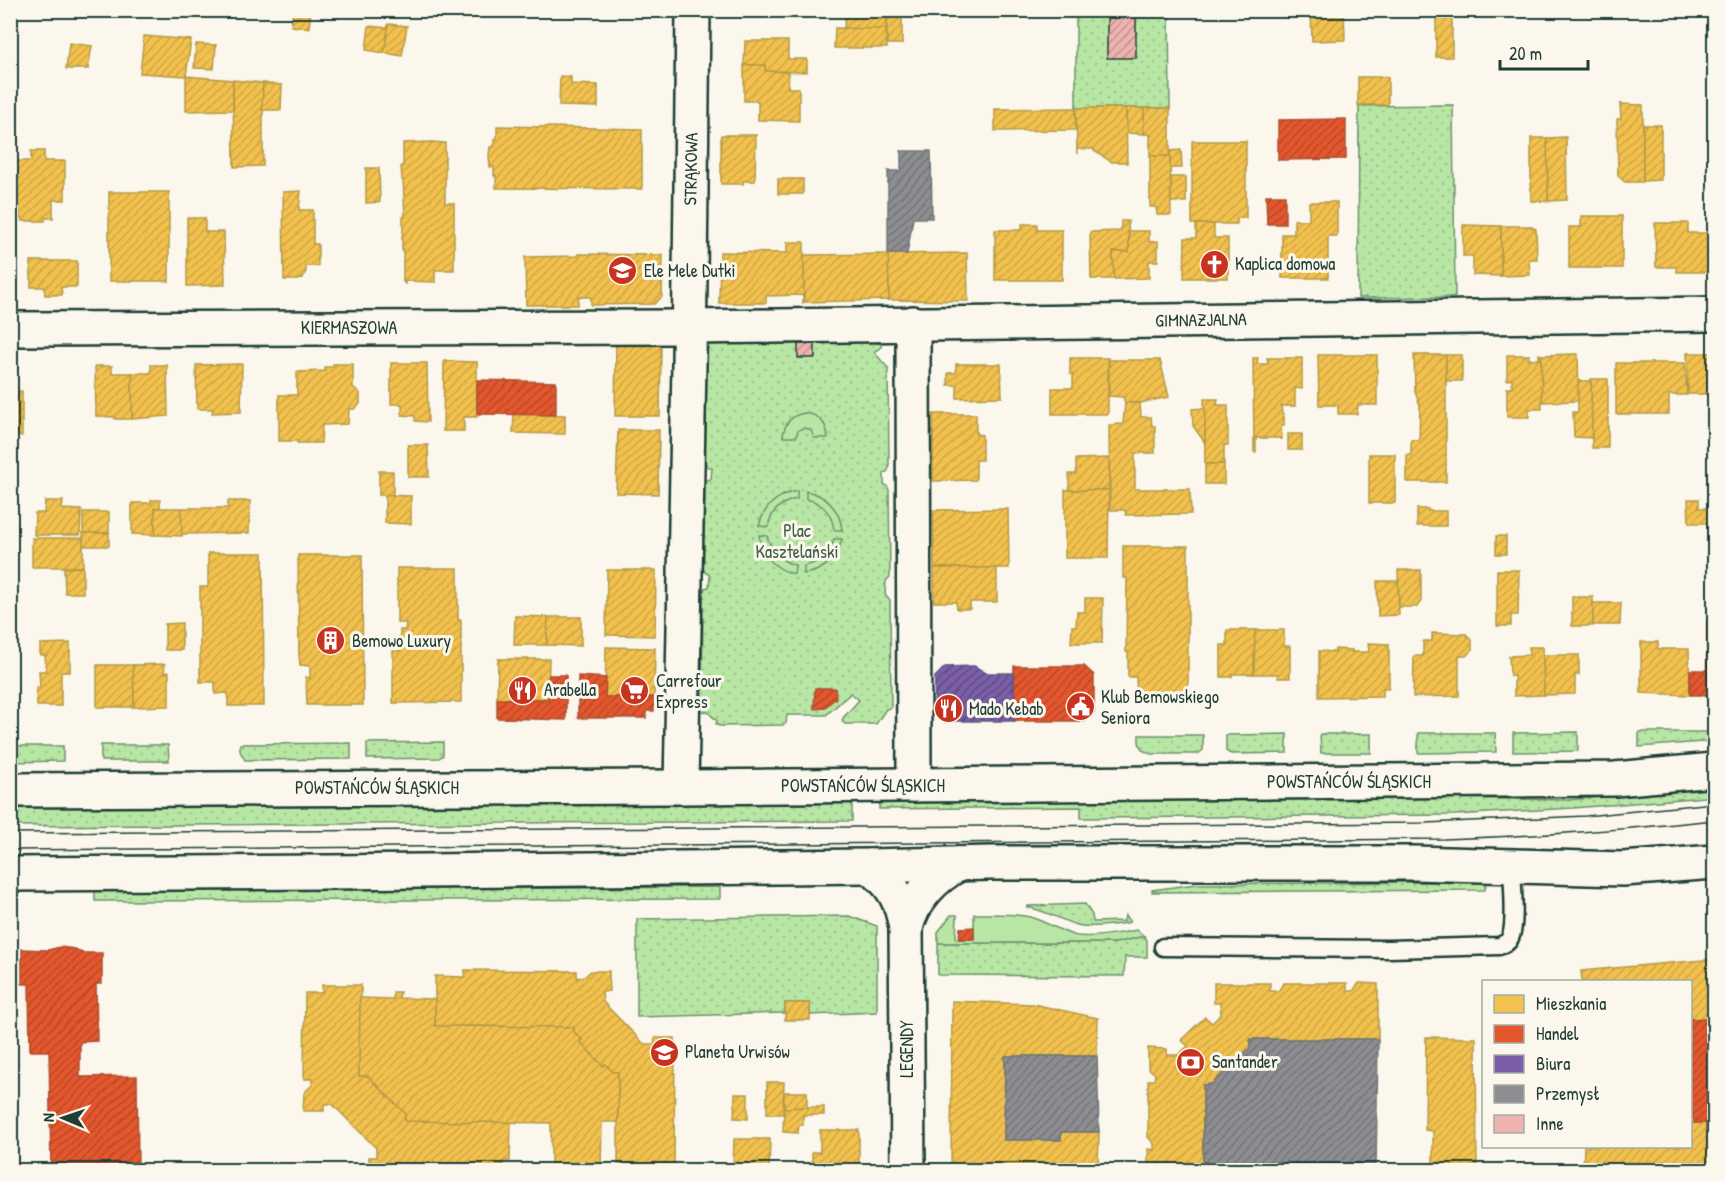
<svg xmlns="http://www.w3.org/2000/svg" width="1725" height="1181" font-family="'Patrick Hand',sans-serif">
<defs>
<pattern id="grass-dots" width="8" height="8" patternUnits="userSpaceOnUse" patternTransform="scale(1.5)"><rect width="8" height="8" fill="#b8e6a4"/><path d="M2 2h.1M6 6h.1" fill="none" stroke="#9ec68e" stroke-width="1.8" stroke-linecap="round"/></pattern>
<pattern id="homes-hatch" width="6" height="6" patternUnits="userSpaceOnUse" patternTransform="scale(1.5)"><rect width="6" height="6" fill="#f2c14e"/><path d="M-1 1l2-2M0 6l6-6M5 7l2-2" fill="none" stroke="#cfa745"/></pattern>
<pattern id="shops-hatch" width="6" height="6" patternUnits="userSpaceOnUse" patternTransform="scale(1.5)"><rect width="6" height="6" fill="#e4572e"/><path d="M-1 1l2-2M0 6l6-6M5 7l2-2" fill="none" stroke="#b84928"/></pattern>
<pattern id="offices-hatch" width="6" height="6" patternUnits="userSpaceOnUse" patternTransform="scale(1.5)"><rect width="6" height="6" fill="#7b5ea7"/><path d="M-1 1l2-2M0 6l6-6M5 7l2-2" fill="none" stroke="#5e4b81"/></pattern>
<pattern id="industry-hatch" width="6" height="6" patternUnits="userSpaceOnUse" patternTransform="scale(1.5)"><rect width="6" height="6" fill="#8d8d92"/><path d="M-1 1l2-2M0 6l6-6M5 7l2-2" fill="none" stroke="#737478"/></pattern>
<pattern id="building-hatch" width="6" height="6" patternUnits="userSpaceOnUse" patternTransform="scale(1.5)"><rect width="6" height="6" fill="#eeb3ae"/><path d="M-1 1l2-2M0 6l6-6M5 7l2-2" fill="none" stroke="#c0938e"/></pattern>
</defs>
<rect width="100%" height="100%" fill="#fbf7ec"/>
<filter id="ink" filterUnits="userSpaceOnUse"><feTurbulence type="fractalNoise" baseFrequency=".0167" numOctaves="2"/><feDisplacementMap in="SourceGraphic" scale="12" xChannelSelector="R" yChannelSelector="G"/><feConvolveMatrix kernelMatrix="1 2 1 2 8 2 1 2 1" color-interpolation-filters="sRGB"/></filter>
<g filter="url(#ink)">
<g fill="url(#grass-dots)" stroke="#6c926c" stroke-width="1.5">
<path d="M1076,11H1169L1170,108H1076Z"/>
<path d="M1453,105L1455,297L1358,298L1359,106Z"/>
<path d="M734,340L874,342L881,344V347L874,352L888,368L889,468L887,472L884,473V484L887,486L889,490L890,577L886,581L885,594L890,600L891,706L890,708L886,709L876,724H845L842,721L843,718L859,700L851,693L826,715H787L786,723L783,725L719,726L716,724L717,721L708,712L702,711L703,593L705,588L709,587L710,575L706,573L703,569L705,485L707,480L711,479L712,468L708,467L705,463L707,351L711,343Z"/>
<path d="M1578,732V751L1513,752V733Z"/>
<path d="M1639,732H1714V741L1639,747Z"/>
<path d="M1418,733H1495L1496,752L1418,753Z"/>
<path d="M1287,734V753L1231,754L1226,751V735Z"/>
<path d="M1320,734H1371V753H1321Z"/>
<path d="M1139,735H1203V750L1198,754H1151L1142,750L1139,742Z"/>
<path d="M443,742V755L439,758L367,759V743Z"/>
<path d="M351,743V759L245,760L240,751V744Z"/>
<path d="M101,745H168L169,761H101Z"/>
<path d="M11,746H63V761L11,762Z"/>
<path d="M1714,787V796L1705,797L1573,808L1455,815L1081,818V807L879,809V801L1453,798L1568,800Z"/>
<path d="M852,802V821L11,826L10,807Z"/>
<path d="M1439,882L1486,883L1485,890L1152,892V890L1196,884Z"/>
<path d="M720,887V899L95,901V891Z"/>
<path d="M1085,904L1092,915L1093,922L1124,921L1125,915L1130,922C1119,925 1088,928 1077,925C1060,920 1047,911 1027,907L1028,906Z"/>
<path d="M849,916L877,926V1012L810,1015V1003H785V1013L637,1017V919Z"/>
<path d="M1144,936L1147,940V957H1125L1124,976L938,975V943H1115Z"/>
</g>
<g fill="#b8e6a4" stroke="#6c926c" stroke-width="1.5">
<path d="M805,413C820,415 827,424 828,438H814L811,430L805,428L798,430L796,437H783C784,423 791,415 805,413Z"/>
<path d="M797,491V499C781,502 771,511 768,527L759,526C764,506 777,495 797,491Z"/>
<path d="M806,491C826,495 840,509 842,530H834C832,513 822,502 806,499Z"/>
<path d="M759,535L767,536C771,551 779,561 795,565L794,574C775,569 762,556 759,535Z"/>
<path d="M834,539H842C837,559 824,571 804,574V566C819,563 830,554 834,539Z"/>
<path d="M974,914C993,914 1012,913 1030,917C1045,921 1065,934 1077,936C1092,938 1123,933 1137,930L1144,936L1115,943H938V932L951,915H957L956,939H974Z"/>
</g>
<g fill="url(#homes-hatch)" stroke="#b39946" stroke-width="1.5">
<path d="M293,10H311L309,28L291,26Z"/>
<path d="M1311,10H1344L1345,40L1312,41Z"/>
<path d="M845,13H887L886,29H844Z"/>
<path d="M1436,16L1452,17V57H1436Z"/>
<path d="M902,17V44H887V18Z"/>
<path d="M388,24L407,26L402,56L384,53Z"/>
<path d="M369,26L388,28L384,53L366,50Z"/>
<path d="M835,28L886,29L887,48H834Z"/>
<path d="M144,36L191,40L186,76L140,73Z"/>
<path d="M745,41H788V59H807V72L765,71V65H744Z"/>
<path d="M69,43L92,46L88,69H66Z"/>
<path d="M196,44L216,45L214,69L194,68Z"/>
<path d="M744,65H765V71L789,72L788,88H799V121L758,120V101H744Z"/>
<path d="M186,76L233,80V110L186,111Z"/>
<path d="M560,76L571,77V84L598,85V107L559,106Z"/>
<rect x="1358" y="77" width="30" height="28"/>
<path d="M233,80L263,83V166L234,167Z"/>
<path d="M263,83L282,85L281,110H262Z"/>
<path d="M1620,104L1643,105V182H1625L1618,176L1617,119H1621Z"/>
<path d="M1076,108V130L995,131V109Z"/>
<path d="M1076,108H1126L1127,164V162H1112L1094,151V149H1077V154Z"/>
<path d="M1126,108H1144V134L1127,133Z"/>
<path d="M1144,108H1170V156H1150V134H1144Z"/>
<path d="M1643,125H1661V180L1643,181Z"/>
<path d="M497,126L642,129V189L496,188V175L494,176V167H490L489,155L490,147H494V139H497Z"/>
<path d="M721,135H756L755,181H743V184H721Z"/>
<path d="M1566,137L1567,200L1548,201L1547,138Z"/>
<path d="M1531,138H1547L1548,201H1531Z"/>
<path d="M1192,141H1246V218H1237V224H1192Z"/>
<path d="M432,142L445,143V203H454V270H435V282L405,281V284L403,282V249H402V235H403V217L405,216L403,180H402L401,166H403V143Z"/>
<path d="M1181,150L1182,168H1170V151Z"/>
<path d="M31,151H44V161H65V200H53V218H45V221H22V218H14V198H10V180H14L15,161H31Z"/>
<path d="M1150,156H1170L1171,215H1157L1156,207H1150Z"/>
<path d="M366,168H379L380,202L366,203Z"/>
<rect x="1171" y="177" width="15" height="25"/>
<rect x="778" y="179" width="25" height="15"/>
<path d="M301,191L299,210H313V244H318V266H306V271L303,278L297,280H284L283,192Z"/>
<rect x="109" y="192" width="60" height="89"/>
<path d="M1309,202H1337V236H1328V278H1282V234H1294V220H1309Z"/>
<path d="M1581,216H1622V268H1569V227H1581Z"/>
<path d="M187,218H205V232H224L225,285L187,286Z"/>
<path d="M1121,221H1128L1129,252H1113L1114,279H1091L1090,232L1121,231Z"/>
<path d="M1655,223H1688V233H1714V272H1677L1676,267H1656Z"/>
<path d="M1022,224H1037V230H1062V280H995V230H1022Z"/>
<path d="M1196,224H1214V238H1228V278H1184L1185,238H1196Z"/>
<path d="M1463,225L1501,226V276L1473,275V256H1463Z"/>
<path d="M1501,226H1529L1536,229L1537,259H1529L1530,275L1501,276Z"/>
<path d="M1129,231H1149V242L1158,241V261H1149V278L1114,279L1113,252H1129Z"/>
<path d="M787,242H804V302L803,303V295L766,296V303H719L720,252L787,253Z"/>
<path d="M967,253L968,301L889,300L888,254Z"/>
<path d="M578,254L663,255L662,297L654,304L591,305V297H578V305H526L525,257L578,256Z"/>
<path d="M888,254L889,300L804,302V255Z"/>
<path d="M31,261H77V287H61L62,295H45L44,287H31Z"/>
<path d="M655,339L661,345L660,416H615L616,340Z"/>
<path d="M1687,353H1714V394H1688Z"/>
<path d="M1539,354L1541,355L1542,409H1529V417H1507V388H1512V379L1507,380V355H1529L1528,359H1539Z"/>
<path d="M1578,354L1579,401L1542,402L1541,355Z"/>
<path d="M1318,355H1377V405H1358L1357,414H1338V405H1319Z"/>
<path d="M1414,355H1446V482H1407V455H1411V440H1419L1420,405L1415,392Z"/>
<rect x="1446" y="355" width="16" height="26"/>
<path d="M1070,358H1108V414H1052V388H1073V374H1070Z"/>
<path d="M1253,358H1258L1257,364H1268L1267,358H1302V389L1295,388V406H1281L1282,414H1284L1282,418L1284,417V426H1281L1282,439H1280V438H1256V452H1254Z"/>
<path d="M1109,360H1160L1169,397L1140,403H1125L1123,397L1109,396Z"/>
<path d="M444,361L477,362V417H464V431H443Z"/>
<path d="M391,363H427L428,422L415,421V416L402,415V404H391Z"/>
<path d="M1616,363H1685L1687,395H1669V414H1616Z"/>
<path d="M242,364L241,412L212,413L213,409H197L196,365Z"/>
<path d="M333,364H353V387L360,393V404L354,409H349L348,424L322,425L321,443H297L298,441H279V395H297V372L325,371V367H333Z"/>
<path d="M956,364H1001L1002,397L957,398V385H948V373H956Z"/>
<path d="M151,365H167L168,416L132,419V373H151Z"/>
<path d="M95,366H112V373H132V419H115V417L96,416Z"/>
<path d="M1591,379H1608V448H1592Z"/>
<path d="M1578,381H1591L1592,438L1574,437L1573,412H1578Z"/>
<path d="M22,391V436H10V392Z"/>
<path d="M1204,399H1218L1217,405H1228V445H1224V464H1205Z"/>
<path d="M1125,403H1140L1141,417H1151L1152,426H1155V453H1135V489H1190L1191,514L1126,515L1125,510H1110L1109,425L1123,424Z"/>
<path d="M1205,408V443L1193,426L1192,409Z"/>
<path d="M514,414L565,415V434L513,433Z"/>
<path d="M933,414H976V434L982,435V460H976V480L933,481Z"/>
<path d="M618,430H659L658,494L616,493Z"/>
<rect x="1288" y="434" width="14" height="16"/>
<path d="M408,445H428L429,477H408Z"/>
<rect x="1369" y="454" width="26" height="49"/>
<path d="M1109,458V490H1069V474H1076V459Z"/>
<rect x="1205" y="464" width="19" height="20"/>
<rect x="379" y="471" width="14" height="24"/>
<path d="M1065,490H1109L1108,558H1065Z"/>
<path d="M385,495L411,496V524L385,523Z"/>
<path d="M1688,499H1699V508H1711V523H1689Z"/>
<path d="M151,500H160V508H155V535L132,534V503H151Z"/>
<path d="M45,501H63L62,509L81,510L80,535H34L35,513H44Z"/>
<path d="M228,501H250L249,533L181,534V508H228Z"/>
<path d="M155,508H181L182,536L155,535Z"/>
<path d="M1008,509L1009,568H934L933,510Z"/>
<path d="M1417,509H1428V511H1446V526H1417Z"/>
<rect x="83" y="512" width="26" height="21"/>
<rect x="83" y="533" width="26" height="13"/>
<rect x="1496" y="536" width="10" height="18"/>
<rect x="32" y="538" width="51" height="29"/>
<path d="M1123,546H1188V698H1137L1136,677H1128V652H1126L1127,578H1123Z"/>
<path d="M208,553H263L264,706H228V693L215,694V682H200V587H208Z"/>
<path d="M298,555H362L363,705H307L306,677L310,678V666L300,665L299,655Z"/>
<path d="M83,567V593H65L64,568Z"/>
<path d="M397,568H458V620H461V702L393,703V651H400V630H405L406,623H397Z"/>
<path d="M934,568H997V602H970V609H957L956,602H934Z"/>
<path d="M607,570H656L655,636L606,635Z"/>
<path d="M1398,570H1421V601L1417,607H1399Z"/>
<path d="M1497,570H1519L1518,615H1511V626H1497Z"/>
<path d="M1377,581H1398L1399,615L1378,616Z"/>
<rect x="1572" y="597" width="21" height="29"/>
<path d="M1085,598H1103L1102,643H1071L1072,626H1076L1077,612H1085Z"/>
<path d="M1593,603H1621L1620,625H1593Z"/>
<path d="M515,616L548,617L547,645H514Z"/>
<path d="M548,617H581V646L547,645Z"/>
<path d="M182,623V650H165V624Z"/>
<path d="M1227,630H1255L1254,674H1232V677H1221V645H1227Z"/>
<path d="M1255,630H1284V646H1290V678H1278V674H1254Z"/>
<path d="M1432,633L1466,634L1472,640V650L1466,656H1459V696L1413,697L1414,656H1423V641H1432Z"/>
<path d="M1641,642H1658V649H1689L1690,695L1641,693Z"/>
<path d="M70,643V672H61V706H37L36,687H40L39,671H46L45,655H40V644Z"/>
<path d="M1368,643L1389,644V688H1383V696L1319,697V651L1335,652V649L1352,650L1351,652H1369Z"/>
<path d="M606,647L655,648L654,697H605Z"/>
<path d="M1529,647H1543L1544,695L1514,696V676H1510L1509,656L1529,655Z"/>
<path d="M1543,655H1579V675H1575V694L1544,695Z"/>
<path d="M498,659H549L548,699H497Z"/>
<path d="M165,664L164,673L169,672V706L134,707L133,665Z"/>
<path d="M97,665H133L134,707H97Z"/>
<path d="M1714,959V1013H1707L1708,1018L1690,1019V982H1582L1581,971Z"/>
<path d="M465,970L577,971V978L584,977L591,971H609V991L602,992L603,1002L644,1044H654L655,1038H675L674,1170H618V1072H613L605,1064L603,1066L580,1042L582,1040L574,1032V1027L435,1026V976L465,977Z"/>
<path d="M1214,983H1270V991H1278L1284,983H1347V991H1353L1359,983L1378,984V1039H1250V1048L1212,1084L1203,1085V1170H1148V1149L1154,1150V1144L1148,1137V1080H1154L1155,1074L1148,1068V1048L1167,1049V1055H1178L1188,1046L1181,1040L1205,1017L1212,1023L1221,1014L1220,1003H1214Z"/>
<path d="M322,985H361L359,1076H368L405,1113V1121L511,1122L510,1161H503V1170H401V1169H394L393,1170H369V1157H376V1148L332,1104H324V1111H303L304,1093L312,1085V1079H304L305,993H322Z"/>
<path d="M393,992H400L399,998L435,999V1026L574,1027V1032L582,1040L580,1042L603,1066L605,1064L613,1072H618V1122H602L601,1170H575V1166H551V1123L405,1121V1113L368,1076H359L360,998L393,999Z"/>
<path d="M952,1001L1033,1004L1098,1018L1097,1056H1005L1004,1140H1061V1132H1099L1098,1170H951Z"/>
<rect x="785" y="1003" width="25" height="17"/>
<path d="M1426,1037L1476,1038L1477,1170H1433V1131L1425,1130Z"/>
<path d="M767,1082H784L783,1114H767Z"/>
<path d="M784,1092H807V1107L784,1108Z"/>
<path d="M735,1094H748V1119L734,1118Z"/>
<path d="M807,1107H824V1115H803V1125H799L798,1133L783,1132L784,1108Z"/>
<path d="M1690,1118H1694V1123H1706V1130H1714V1170H1583L1584,1146H1690Z"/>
<path d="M820,1130H859V1170H820V1164H812V1152H820Z"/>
<path d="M734,1139H770L769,1170H733Z"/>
</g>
<g fill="url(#shops-hatch)" stroke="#a94f30" stroke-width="1.5">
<path d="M1346,119V159L1278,160V120Z"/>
<path d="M1266,195H1285V224H1267Z"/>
<path d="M477,380L556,382V415L477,414Z"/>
<path d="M1707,622H1714V695H1690V670H1707Z"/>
<path d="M1014,666H1084L1094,675V712L1085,721H1014Z"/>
<path d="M549,675H566V720L497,718V699H548Z"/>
<path d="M578,676L606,678L605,697H654V711H646V718H578Z"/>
<path d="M815,688H835L836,698L824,708L814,709Z"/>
<path d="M974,927V939H959L960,928Z"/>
<path d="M60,947L75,949L83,953H102V984H96L97,1041L80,1042V1077L137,1076L138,1170H51L49,1051H30L29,984H22V949L48,950Z"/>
<path d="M1707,1013H1714V1130H1706V1123H1694V1118H1690V1019L1708,1018Z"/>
</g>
<path fill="url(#offices-hatch)" stroke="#5f5484" stroke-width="1.5" d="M974,666L986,673H1014V721H944L934,712L935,677L945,667Z"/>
<g fill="url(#industry-hatch)" stroke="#6c7576" stroke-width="1.5">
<path d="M901,151H931L932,218H913L907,254H888V171H901Z"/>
<path d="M1250,1039H1378L1376,1170H1203V1085L1212,1084L1250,1048Z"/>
<path d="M1005,1056H1097L1099,1132H1061V1140H1004Z"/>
</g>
<g fill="url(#building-hatch)" stroke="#1f3d34" stroke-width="1.5">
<path d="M1121,10H1133V14H1136V58H1107V14H1121Z"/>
<rect x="798" y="344" width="17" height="14"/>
</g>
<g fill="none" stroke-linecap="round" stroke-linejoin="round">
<defs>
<path id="lane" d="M1163,947L1389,949L1499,946C1504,944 1508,943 1510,938C1517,925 1512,882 1512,866"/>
<g id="street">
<path d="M913,323L914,785"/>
<path d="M10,329L688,327L1714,314"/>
<path d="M869,866C893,884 901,899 906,928L908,1170"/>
<path d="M906,928C913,899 934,877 959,864"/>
</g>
<g id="secondary">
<path d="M681,787L689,364L693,10"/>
<path d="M10,790L681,787L1615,779L1714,770"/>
<path d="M10,874L329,872L869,866L990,863H1414L1623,869L1714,862"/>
</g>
</defs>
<use href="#lane" stroke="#1f3d34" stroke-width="21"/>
<use href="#street" stroke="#1f3d34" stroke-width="38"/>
<use href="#secondary" stroke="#1f3d34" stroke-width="38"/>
<use href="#lane" stroke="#fbf7ec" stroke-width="16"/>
<use href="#street" stroke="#fbf7ec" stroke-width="33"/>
<use href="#secondary" stroke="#fbf7ec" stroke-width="33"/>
<g stroke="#1f3d34" stroke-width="1.5">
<path d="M10,833L1425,823L1586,816L1714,803"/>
<path d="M10,850L1444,839C1535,836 1624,830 1714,820"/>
</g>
</g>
</g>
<defs>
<symbol id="church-disc" viewBox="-11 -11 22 22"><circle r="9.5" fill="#c8321e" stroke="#fbf7ec"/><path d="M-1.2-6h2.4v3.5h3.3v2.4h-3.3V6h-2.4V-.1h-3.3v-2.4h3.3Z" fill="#fff"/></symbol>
<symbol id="school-disc" viewBox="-11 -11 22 22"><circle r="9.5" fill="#c8321e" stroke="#fbf7ec"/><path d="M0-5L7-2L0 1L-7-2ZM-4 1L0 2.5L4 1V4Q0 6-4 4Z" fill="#fff"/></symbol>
<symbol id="building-disc" viewBox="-11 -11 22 22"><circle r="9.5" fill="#c8321e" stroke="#fbf7ec"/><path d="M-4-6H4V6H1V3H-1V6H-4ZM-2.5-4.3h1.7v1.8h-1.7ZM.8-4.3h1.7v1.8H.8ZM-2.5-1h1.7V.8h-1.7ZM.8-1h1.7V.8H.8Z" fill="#fff"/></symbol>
<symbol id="restaurant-disc" viewBox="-11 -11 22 22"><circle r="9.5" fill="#c8321e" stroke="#fbf7ec"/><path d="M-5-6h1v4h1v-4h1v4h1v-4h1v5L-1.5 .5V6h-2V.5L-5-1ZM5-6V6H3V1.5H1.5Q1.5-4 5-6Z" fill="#fff"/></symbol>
<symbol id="supermarket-disc" viewBox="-11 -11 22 22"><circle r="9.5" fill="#c8321e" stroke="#fbf7ec"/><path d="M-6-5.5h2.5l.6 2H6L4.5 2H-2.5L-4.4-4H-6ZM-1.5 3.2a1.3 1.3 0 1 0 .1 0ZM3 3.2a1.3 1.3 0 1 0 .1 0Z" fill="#fff"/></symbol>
<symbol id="civic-disc" viewBox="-11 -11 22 22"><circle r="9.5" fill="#c8321e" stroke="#fbf7ec"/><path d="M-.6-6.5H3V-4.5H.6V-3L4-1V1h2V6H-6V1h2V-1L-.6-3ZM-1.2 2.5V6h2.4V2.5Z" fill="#fff"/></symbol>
<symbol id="bank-disc" viewBox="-11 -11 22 22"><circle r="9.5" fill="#c8321e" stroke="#fbf7ec"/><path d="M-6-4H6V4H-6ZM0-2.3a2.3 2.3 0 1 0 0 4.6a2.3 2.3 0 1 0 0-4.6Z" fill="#fff"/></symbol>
</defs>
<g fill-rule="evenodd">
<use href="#church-disc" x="1198" y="248" width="33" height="33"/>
<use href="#school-disc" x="606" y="254" width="33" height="33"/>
<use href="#building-disc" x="314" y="624" width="33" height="33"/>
<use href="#restaurant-disc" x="506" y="674" width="33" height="33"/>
<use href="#supermarket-disc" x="618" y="674" width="33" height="33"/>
<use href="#civic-disc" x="1064" y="690" width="33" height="33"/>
<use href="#restaurant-disc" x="932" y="692" width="33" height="33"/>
<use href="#school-disc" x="648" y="1036" width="33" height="33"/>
<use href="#bank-disc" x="1174" y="1046" width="33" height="33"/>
</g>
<g text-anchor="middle" stroke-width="6" stroke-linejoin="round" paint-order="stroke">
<g font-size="18" fill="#1f3d34" stroke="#fbf7ec">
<text transform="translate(691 169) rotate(-89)" y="6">STRĄKOWA</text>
<text transform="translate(1201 320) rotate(-1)" y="6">GIMNAZJALNA</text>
<text x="349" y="334">KIERMASZOWA</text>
<text x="1349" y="788">POWSTAŃCÓW ŚLĄSKICH</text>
<text x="863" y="792">POWSTAŃCÓW ŚLĄSKICH</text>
<text x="377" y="794">POWSTAŃCÓW ŚLĄSKICH</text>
<text transform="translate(907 1049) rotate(-90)" y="6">LEGENDY</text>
</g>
<g font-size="18" fill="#1f3d34" stroke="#fbf7ec" text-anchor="start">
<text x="1235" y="270">Kaplica domowa</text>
<text x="644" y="277">Ele Mele Dutki</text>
<text x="352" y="647">Bemowo Luxury</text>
<text x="656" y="687">Carrefour<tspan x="656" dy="21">Express</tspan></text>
<text x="544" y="696">Arabella</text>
<text x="1101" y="703">Klub Bemowskiego<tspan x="1101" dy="21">Seniora</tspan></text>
<text x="969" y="715">Mado Kebab</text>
<text x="685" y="1058">Planeta Urwisów</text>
<text x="1212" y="1068">Santander</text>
</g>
<g font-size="18" fill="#3e5f4a" stroke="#fbf7ec">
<text x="797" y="537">Plac<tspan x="797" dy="21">Kasztelański</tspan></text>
</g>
</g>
<rect width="1725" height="1181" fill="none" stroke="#fbf7ec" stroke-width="36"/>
<rect x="18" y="18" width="1689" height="1145" fill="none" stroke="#1f3d34" stroke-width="2" filter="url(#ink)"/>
<rect x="1482" y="980" width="210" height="168" fill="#fbf7ec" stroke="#a3ada2" stroke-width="1.5"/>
<rect x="1494" y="995" width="30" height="18" fill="#f2c14e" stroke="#a3ada2" stroke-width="1.5"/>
<text x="1536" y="1010" font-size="18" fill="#1f3d34">Mieszkania</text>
<rect x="1494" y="1025" width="30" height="18" fill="#e4572e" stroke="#a3ada2" stroke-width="1.5"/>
<text x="1536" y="1040" font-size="18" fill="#1f3d34">Handel</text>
<rect x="1494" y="1055" width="30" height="18" fill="#7b5ea7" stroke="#a3ada2" stroke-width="1.5"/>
<text x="1536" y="1070" font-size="18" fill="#1f3d34">Biura</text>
<rect x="1494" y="1085" width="30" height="18" fill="#8d8d92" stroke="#a3ada2" stroke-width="1.5"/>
<text x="1536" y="1100" font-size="18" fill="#1f3d34">Przemysł</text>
<rect x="1494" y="1115" width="30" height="18" fill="#eeb3ae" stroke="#a3ada2" stroke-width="1.5"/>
<text x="1536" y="1130" font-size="18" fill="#1f3d34">Inne</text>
<g transform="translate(63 1118) rotate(272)" stroke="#fbf7ec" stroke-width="4.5" paint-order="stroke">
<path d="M0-4.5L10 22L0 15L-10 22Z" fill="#1f3d34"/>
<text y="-9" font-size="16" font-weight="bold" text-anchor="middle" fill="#1f3d34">N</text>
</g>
<path d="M1500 60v9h88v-9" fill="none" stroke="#1f3d34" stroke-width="3"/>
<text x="1509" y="60" font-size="18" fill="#1f3d34" stroke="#fbf7ec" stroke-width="4.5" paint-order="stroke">20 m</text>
</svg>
